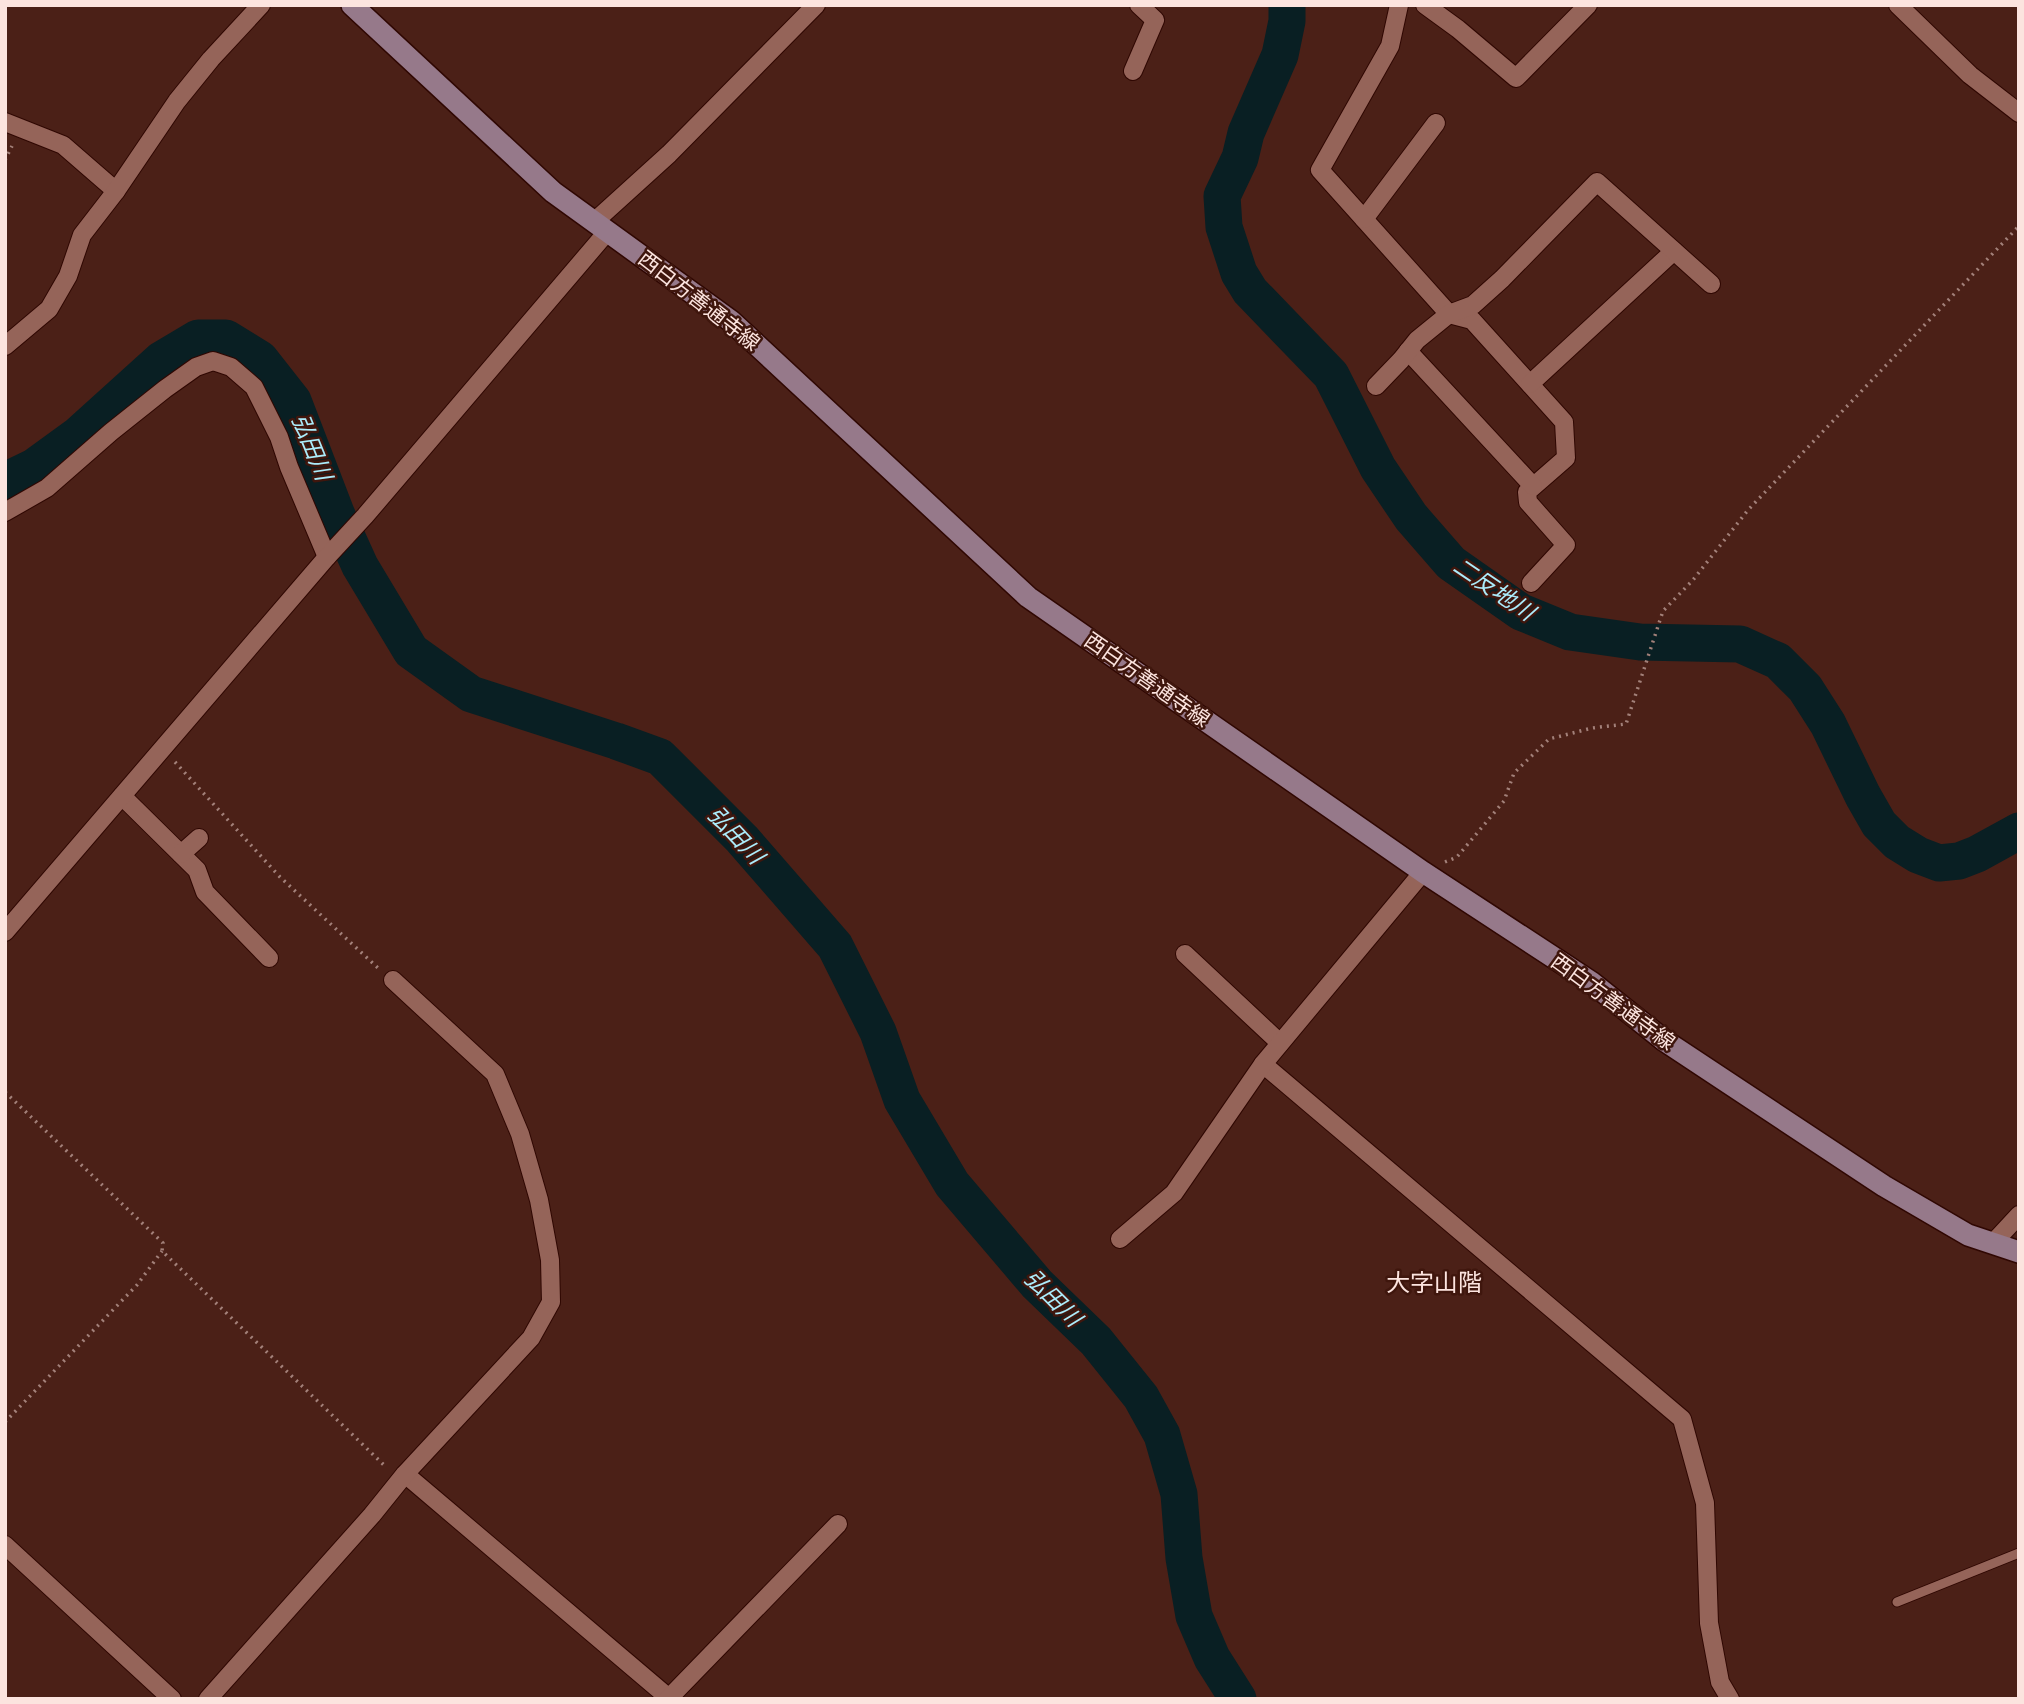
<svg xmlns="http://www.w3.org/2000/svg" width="2024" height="1704" font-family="Montserrat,'Noto Sans JP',sans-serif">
<rect width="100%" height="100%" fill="#4b2017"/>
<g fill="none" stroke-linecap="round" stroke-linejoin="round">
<g stroke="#091f23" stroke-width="37">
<path d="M1287,5V21L1280,55L1246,133L1240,158L1222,196L1224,227L1239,273L1250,291L1331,375L1378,468L1411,517L1451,563L1521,612L1570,632L1640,642L1740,644L1778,661L1805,688L1828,724L1863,796L1879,824L1897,842L1918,855L1939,863L1959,861L1977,854L2019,831"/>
<path d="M5,481L34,467L78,435L161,360L198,338H226L260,359L293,401L336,513L360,566L411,651L471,694L616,741L660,757L742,839L835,946L878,1032L902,1100L952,1184L1037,1284L1096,1341L1141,1397L1162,1435L1179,1494L1184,1558L1194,1616L1212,1658L1238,1699"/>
</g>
<defs>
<path id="lane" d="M1897,1602L2019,1553"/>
<g id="street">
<path d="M1399,5L1390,46L1320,170L1449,314L1472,320L1564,422L1566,458L1527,492L1528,502L1566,545L1531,583"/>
<path d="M1425,5L1458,29L1516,78L1588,5"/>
<path d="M1898,5L1970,75L2019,113"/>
<path d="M1133,71L1155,20L1139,5"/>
<path d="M5,122L63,145L116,191"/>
<path d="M1364,219L1436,123"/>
<path d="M594,222L669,154L816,5"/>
<path d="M5,346L49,309L68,276L82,235L116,191L177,101L211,59L261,5"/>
<path d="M1408,351L1533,486"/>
<path d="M1530,384L1674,251"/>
<path d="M1376,386L1401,360L1417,340L1449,314L1473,305L1502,279L1597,182L1711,284"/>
<path d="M5,512L47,488L111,432L165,389L196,367L213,361L231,367L254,387L279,437L289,467L327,557"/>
<path d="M122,796L197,870L205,892L269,958"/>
<path d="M181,854L199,838"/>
<path d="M5,932L327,557L365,516L607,232"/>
<path d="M1185,954L1280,1043"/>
<path d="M1263,1064L1682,1419L1705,1503L1709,1623L1720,1682L1730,1699"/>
<path d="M1120,1239L1174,1193L1263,1064L1423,872"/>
<path d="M1993,1243L2019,1215"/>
<path d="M405,1474L669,1698"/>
<path d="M5,1545L172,1699"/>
<path d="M208,1699L372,1515L405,1474L531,1338L551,1302L550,1260L539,1200L520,1134L495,1074L393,980"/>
<path d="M668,1699L838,1524"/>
</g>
<path id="secondary" d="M352,5L553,192L731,321L1028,597L1423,872L1591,982L1665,1041L1884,1186L1968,1235L2019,1252"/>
</defs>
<use href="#lane" stroke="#2f0702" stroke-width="11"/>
<use href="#street" stroke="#2f0702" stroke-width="20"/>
<use href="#secondary" stroke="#2f0702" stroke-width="24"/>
<g stroke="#a3817a" stroke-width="3.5" stroke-dasharray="2 5" stroke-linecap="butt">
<path d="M5,160L12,146"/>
<path d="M175,762L280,877L378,968"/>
<path d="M1445,862L1457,857L1504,801L1514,773L1549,739L1592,728L1626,724L1663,611L1693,580L1748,510L2019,226"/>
<path d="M5,1092L163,1243L162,1251L386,1467"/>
<path d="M5,1422L137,1285L162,1251"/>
</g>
<use href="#lane" stroke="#956459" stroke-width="9"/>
<use href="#street" stroke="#956459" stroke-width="18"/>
<use href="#secondary" stroke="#96798a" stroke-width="21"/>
</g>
<g text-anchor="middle" stroke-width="5" stroke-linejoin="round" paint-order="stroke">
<g font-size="21" fill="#fce4df" stroke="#3f160d">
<text transform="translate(699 301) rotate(38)" y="7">西白方善通寺線</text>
<text transform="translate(1147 680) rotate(35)" y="7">西白方善通寺線</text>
<text transform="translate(1613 1002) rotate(36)" y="7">西白方善通寺線</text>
</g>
<g font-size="23" font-style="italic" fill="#abecfb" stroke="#3f160d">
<text transform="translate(312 447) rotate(68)" y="8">弘田川</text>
<text transform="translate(1494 589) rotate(34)" y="8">二反地川</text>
<text transform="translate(736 835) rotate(47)" y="8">弘田川</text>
<text transform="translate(1053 1298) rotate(45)" y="8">弘田川</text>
</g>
<g font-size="24" fill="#fce4df" stroke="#3f160d">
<text x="1434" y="1291">大字山階</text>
</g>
</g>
<rect width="2024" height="1704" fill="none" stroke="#fce4df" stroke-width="14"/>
</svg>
